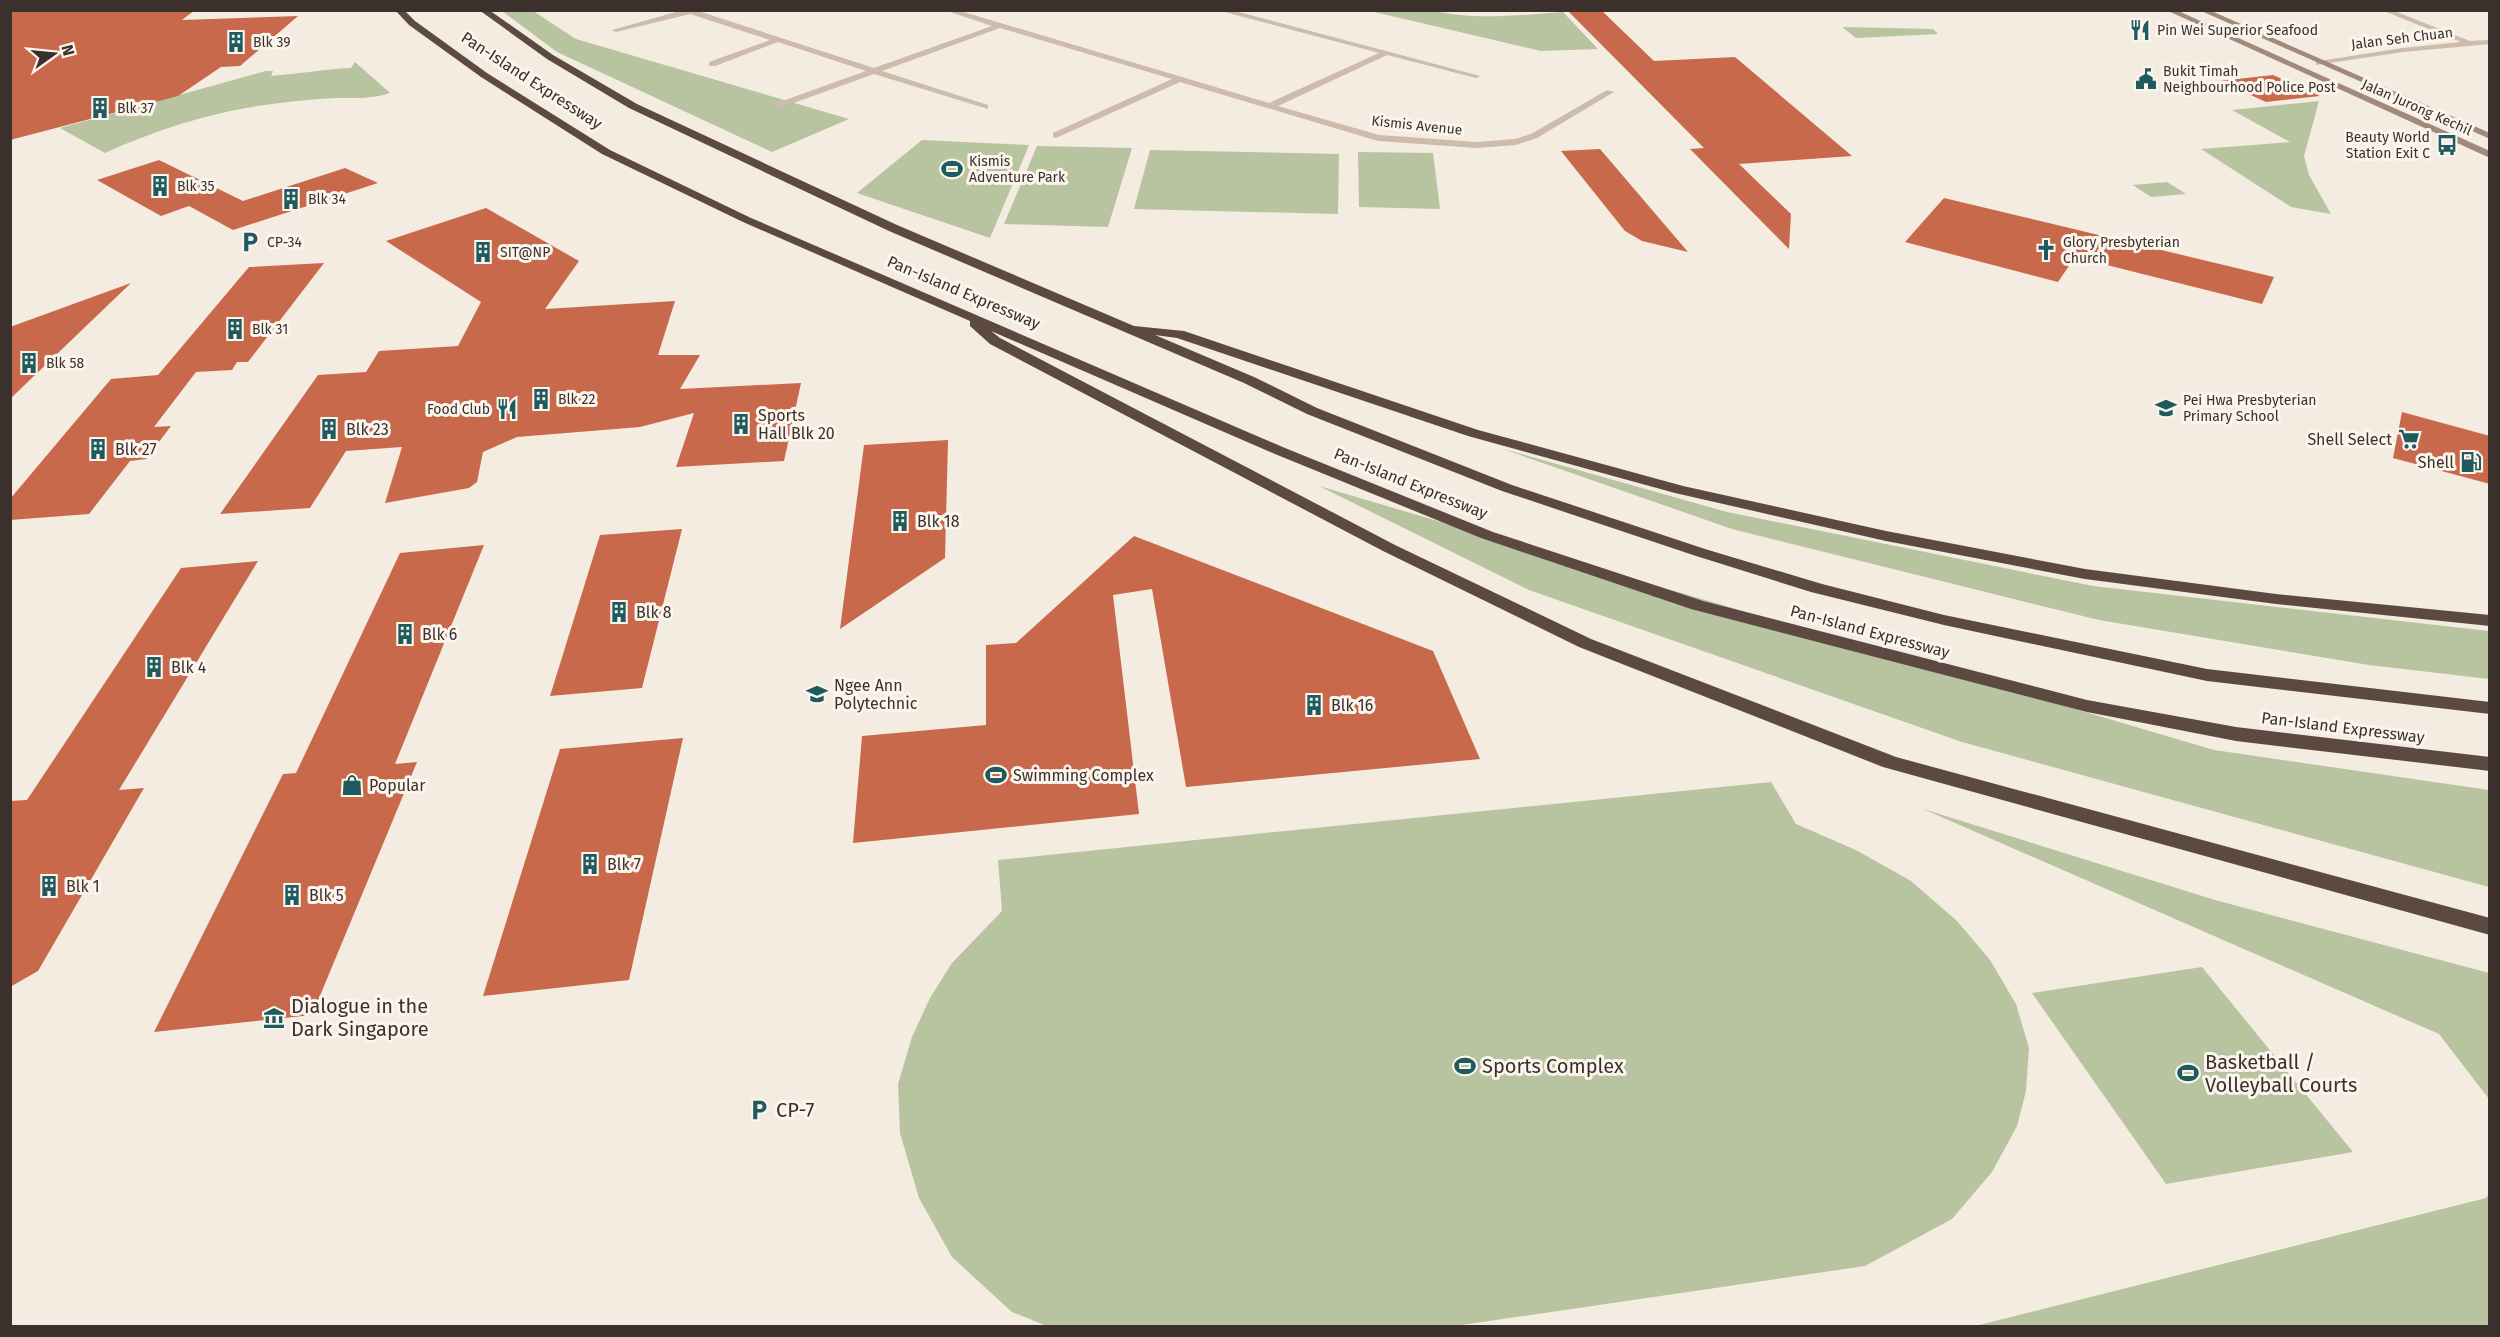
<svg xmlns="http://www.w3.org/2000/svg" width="2500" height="1337" font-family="'Fira Sans',sans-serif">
<rect width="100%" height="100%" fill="#f4ebe1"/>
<g fill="#b8c4a0">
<path d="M1431,10C1474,21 1519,15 1563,12L1598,49L1541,51L1370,11Z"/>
<path d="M502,11H533L576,39L849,119L772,152L557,52Z"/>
<path d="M1842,27L1933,29L1938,34L1856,38Z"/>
<path d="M355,62L390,93C372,99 355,98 336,98C315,99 293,101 272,104C214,111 158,129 105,153L60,128L266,71H273L271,76C299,74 324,69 351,68Z"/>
<path d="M2319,101L2304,156L2309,175L2331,214L2291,207L2201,149L2290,142L2232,110Z"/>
<path d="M922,140L1029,145L990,238L857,193Z"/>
<path d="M1037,146L1132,148L1108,227L1004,224Z"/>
<path d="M1150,150L1339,154L1338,214L1134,209Z"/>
<path d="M1358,152L1433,153L1440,209L1359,207Z"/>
<path d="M2167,182L2186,194L2151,197L2133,185Z"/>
<path d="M1500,448L1727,512L2093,586L2489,631V679L2369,665L2099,620L1732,529Z"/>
<path d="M1319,486L2214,750L2489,790V887L1962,742L1529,590Z"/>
<path d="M1771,782L1796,824L1856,850L1911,881L1957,921L1990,960L2016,1004L2029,1048L2026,1091L2017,1126L1992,1172L1952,1219L1865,1266L1455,1326H1047L1012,1312L952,1257L919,1198L900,1133L898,1084L912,1037L930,998L952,963L1002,911L998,860Z"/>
<path d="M1923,809L2215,900L2489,973V1099L2439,1034Z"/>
<path d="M2202,967L2353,1152L2166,1184L2032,993Z"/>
<path d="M2489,1194V1326H1975L2486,1198Z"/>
</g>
<g fill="#c8694b">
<path d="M10,10H195L182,20L298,16L240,66L221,67L178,96L10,140Z"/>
<path d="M1567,10H1601L1654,61L1735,57L1852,156L1739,164L1791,214L1789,249L1690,149L1704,148Z"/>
<path d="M2273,75L2320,96L2266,102L2220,81Z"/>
<path d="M1600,149L1688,252L1642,241L1625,231L1561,151Z"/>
<path d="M159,160L243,201L345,168L378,183L233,230L189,206L161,216L97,180Z"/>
<path d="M1944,198L2274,277L2262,304L2075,257L2058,282L1905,242Z"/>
<path d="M486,208L579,261L545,309L675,301L658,355H700L680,389L801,383L784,461L676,467L694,413L640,427L517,437L483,452L477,482L469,488L385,503L402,447L346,451L310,508L220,514L318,375L366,372L379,351L458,346L481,302L386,241Z"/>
<path d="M324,263L248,362H237L232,370L196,372L154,427L171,426L146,459L130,461L89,514L10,520V499L111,379L158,375L249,267Z"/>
<path d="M131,283L10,399V327Z"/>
<path d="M2402,412L2490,436V484L2393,458Z"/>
<path d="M948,440L945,558L840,629L864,445Z"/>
<path d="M682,529L642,688L550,696L600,535Z"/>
<path d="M1134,536L1433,651L1480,759L1186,787L1152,589L1113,595L1139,814L853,843L862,736L986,725V645L1016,643Z"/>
<path d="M484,545L395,764L417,762L312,1015L154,1032L283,774L296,773L400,553Z"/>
<path d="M258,561L119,790L144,788L38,971L10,987V801L27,800L181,568Z"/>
<path d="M683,738L629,980L483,996L560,749Z"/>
</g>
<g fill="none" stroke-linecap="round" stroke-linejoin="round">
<g fill="#cdbbac" fill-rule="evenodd">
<path d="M683,10H695L874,68L992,26L944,10H957L1269,103L1379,53L1217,10H1231L1480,76L1476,78L1387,55L1278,106L1379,135L1477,142L1515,139L1531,134L1607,90L1614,92L1537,138L1516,145L1477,148L1378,141L1180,82L1056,138L1053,137V133L1172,79L1000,28L882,71L988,105V109L874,74L777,109L774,108V104L866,71L778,42L715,66H709V62L770,40L690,14L616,32L612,30Z"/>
<path d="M2381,10H2392L2470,41L2490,40V44L2403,52L2316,65V61H2319L2403,48L2461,42Z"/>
</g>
<g fill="#a18a7d" fill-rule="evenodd">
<path d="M2166,10H2176L2490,151V158Z"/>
<path d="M2199,10H2209L2490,133V139Z"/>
</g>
<g fill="#5c4a42" fill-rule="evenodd">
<path d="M395,10H404L415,21L487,73L610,150L751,218L1285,448L1493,532L1703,601L2087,700L2236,727L2490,757V771L2236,741L2087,712L1691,609L1481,538L1275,454L991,331L1000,338L1395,545L1591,639L1896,757L2490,918V935L1883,767L1579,647L1383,551L990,344L970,326V321L743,222L602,154L481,77L409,25Z"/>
<path d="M479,10H489L553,55L637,104L897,225L1134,326L1184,331L1478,430L1683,486L1886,531L2085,569L2276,594L2490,615V626L2276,604L2085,579L1886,541L1675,493L1468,436L1177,338L1155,335L1254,377L1317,408L1512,485L1705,549L1822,584L1944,615L2207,669L2490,702V714L2207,681L1944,625L1811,592L1693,555L1502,491L1307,414L1244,383L889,231L629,108L547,59Z"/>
</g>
</g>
<defs>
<symbol id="restaurant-bare" viewBox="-9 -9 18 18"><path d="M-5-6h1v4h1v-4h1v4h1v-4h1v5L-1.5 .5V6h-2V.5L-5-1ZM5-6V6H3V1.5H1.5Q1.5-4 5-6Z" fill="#1f5a5e" stroke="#fbf5ee" stroke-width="2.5" paint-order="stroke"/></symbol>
<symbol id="building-bare" viewBox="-9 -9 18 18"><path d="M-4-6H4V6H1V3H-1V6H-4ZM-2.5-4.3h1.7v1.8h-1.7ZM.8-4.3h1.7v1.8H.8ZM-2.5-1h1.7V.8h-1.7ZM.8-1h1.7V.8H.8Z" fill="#1f5a5e" stroke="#fbf5ee" stroke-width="2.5" paint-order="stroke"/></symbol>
<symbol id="civic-bare" viewBox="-9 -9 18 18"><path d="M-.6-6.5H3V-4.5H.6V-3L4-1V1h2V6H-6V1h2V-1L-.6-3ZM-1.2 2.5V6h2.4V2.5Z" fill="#1f5a5e" stroke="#fbf5ee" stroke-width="2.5" paint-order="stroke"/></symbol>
<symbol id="bus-bare" viewBox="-9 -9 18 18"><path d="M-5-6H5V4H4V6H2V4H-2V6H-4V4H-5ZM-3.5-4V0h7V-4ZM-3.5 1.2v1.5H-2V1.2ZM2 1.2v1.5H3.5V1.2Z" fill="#1f5a5e" stroke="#fbf5ee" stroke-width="2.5" paint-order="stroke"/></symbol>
<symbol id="stadium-bare" viewBox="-9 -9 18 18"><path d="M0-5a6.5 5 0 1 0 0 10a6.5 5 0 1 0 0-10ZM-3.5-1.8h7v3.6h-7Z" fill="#1f5a5e" stroke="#fbf5ee" stroke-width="2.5" paint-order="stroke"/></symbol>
<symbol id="parking-bare" viewBox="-9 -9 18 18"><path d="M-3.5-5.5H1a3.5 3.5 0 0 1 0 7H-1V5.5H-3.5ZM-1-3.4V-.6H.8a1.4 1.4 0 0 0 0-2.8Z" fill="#1f5a5e" stroke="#fbf5ee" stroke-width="2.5" paint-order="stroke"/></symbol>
<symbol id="church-bare" viewBox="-9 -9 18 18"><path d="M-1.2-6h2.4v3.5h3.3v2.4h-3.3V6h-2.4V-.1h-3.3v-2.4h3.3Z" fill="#1f5a5e" stroke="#fbf5ee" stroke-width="2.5" paint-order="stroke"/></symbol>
<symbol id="school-bare" viewBox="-9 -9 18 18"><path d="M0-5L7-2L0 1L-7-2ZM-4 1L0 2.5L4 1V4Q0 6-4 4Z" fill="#1f5a5e" stroke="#fbf5ee" stroke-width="2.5" paint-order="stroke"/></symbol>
<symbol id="supermarket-bare" viewBox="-9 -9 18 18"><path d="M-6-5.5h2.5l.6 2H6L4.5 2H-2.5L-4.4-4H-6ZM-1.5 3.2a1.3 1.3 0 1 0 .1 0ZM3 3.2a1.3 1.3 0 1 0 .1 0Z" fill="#1f5a5e" stroke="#fbf5ee" stroke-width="2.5" paint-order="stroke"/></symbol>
<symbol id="fuel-bare" viewBox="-9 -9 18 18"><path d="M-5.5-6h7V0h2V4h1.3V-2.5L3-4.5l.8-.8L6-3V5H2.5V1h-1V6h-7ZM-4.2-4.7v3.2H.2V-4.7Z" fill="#1f5a5e" stroke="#fbf5ee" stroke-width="2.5" paint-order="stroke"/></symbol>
<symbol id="university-bare" viewBox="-9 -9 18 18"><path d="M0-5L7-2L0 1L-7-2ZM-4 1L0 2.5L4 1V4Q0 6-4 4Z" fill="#1f5a5e" stroke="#fbf5ee" stroke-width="2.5" paint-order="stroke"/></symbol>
<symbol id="shop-bare" viewBox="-9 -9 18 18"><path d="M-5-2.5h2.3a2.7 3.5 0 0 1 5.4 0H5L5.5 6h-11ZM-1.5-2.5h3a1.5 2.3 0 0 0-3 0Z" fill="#1f5a5e" stroke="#fbf5ee" stroke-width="2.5" paint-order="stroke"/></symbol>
<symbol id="museum-bare" viewBox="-9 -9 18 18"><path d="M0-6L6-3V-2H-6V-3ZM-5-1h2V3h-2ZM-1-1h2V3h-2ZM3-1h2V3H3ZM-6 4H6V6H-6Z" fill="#1f5a5e" stroke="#fbf5ee" stroke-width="2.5" paint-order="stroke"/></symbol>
</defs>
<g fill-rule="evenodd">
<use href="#restaurant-bare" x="2125" y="15" width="30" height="30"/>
<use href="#building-bare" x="221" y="27" width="30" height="30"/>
<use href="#civic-bare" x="2131" y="64" width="30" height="30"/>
<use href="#building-bare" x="85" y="93" width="30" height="30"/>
<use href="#bus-bare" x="2432" y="130" width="30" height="30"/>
<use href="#stadium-bare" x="937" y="154" width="30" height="30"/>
<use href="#building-bare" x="145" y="171" width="30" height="30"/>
<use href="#building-bare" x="276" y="184" width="30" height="30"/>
<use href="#parking-bare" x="235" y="227" width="30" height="30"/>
<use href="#church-bare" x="2031" y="235" width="30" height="30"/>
<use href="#building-bare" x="468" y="237" width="30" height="30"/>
<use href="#building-bare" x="220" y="314" width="30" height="30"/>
<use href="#building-bare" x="14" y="348" width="30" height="30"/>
<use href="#building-bare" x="526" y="384" width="30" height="30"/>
<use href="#school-bare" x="2151" y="393" width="30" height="30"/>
<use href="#restaurant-bare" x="492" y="394" width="30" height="30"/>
<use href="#building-bare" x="726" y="409" width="30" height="30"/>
<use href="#building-bare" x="314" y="414" width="30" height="30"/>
<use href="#supermarket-bare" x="2394" y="424" width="30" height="30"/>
<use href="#building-bare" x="83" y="434" width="30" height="30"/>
<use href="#fuel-bare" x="2456" y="447" width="30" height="30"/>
<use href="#building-bare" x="885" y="506" width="30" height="30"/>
<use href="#building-bare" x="604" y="597" width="30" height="30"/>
<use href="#building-bare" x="390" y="619" width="30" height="30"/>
<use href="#building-bare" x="139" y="652" width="30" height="30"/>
<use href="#university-bare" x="802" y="679" width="30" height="30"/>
<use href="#building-bare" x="1299" y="690" width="30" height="30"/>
<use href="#stadium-bare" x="981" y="760" width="30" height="30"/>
<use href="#shop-bare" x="337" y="770" width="30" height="30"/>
<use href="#building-bare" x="575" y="849" width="30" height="30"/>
<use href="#building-bare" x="34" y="871" width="30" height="30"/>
<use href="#building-bare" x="277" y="880" width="30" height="30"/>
<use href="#museum-bare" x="259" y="1003" width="30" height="30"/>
<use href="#stadium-bare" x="1450" y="1051" width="30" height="30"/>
<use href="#stadium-bare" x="2173" y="1058" width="30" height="30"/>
<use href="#parking-bare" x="744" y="1095" width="30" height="30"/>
</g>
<g text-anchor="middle" stroke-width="6" stroke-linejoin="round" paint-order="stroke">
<g font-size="14" fill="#3b302b" stroke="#fbf5ee" text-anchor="start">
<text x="2157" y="35">Pin Wei Superior Seafood</text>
<text x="253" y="47">Blk 39</text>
<text x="2163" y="76">Bukit Timah<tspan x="2163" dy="16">Neighbourhood Police Post</tspan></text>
<text x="117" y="113">Blk 37</text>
<text x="2430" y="142" text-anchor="end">Beauty World<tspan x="2430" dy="16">Station Exit C</tspan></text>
<text x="969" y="166">Kismis<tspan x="969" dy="16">Adventure Park</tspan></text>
<text x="177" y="191">Blk 35</text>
<text x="308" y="204">Blk 34</text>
<text x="267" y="247">CP-34</text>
<text x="2063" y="247">Glory Presbyterian<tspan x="2063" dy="16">Church</tspan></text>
<text x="500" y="257">SIT@NP</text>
<text x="252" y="334">Blk 31</text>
<text x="46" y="368">Blk 58</text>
<text x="558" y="404">Blk 22</text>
<text x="2183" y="405">Pei Hwa Presbyterian<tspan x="2183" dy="16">Primary School</tspan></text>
<text x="490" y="414" text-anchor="end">Food Club</text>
</g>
<g font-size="14" fill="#3b302b" stroke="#fbf5ee">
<text transform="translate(2402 38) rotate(-7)" y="5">Jalan Seh Chuan</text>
<text transform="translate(2417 107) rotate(24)" y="5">Jalan Jurong Kechil</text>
<text transform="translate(1417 125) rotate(6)" y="5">Kismis Avenue</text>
</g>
<g font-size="16" fill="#3b302b" stroke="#fbf5ee">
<text transform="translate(532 80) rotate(33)" y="6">Pan-Island Expressway</text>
<text transform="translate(964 292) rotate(23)" y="6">Pan-Island Expressway</text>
<text transform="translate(1411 483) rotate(22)" y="6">Pan-Island Expressway</text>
<text transform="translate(1870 631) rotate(15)" y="6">Pan-Island Expressway</text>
<text transform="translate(2343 727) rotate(7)" y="6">Pan-Island Expressway</text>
</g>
<g font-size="16" fill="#3b302b" stroke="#fbf5ee" text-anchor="start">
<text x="758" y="421">Sports<tspan x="758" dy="18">Hall Blk 20</tspan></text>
<text x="346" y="435">Blk 23</text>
<text x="2392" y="445" text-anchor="end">Shell Select</text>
<text x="115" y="455">Blk 27</text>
<text x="2454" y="468" text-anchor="end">Shell</text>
<text x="917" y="527">Blk 18</text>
<text x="636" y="618">Blk 8</text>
<text x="422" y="640">Blk 6</text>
<text x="171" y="673">Blk 4</text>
<text x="834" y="691">Ngee Ann<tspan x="834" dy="18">Polytechnic</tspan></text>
<text x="1331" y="711">Blk 16</text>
<text x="1013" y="781">Swimming Complex</text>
<text x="369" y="791">Popular</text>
<text x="607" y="870">Blk 7</text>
<text x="66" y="892">Blk 1</text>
<text x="309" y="901">Blk 5</text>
</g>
<g font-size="20" fill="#3b302b" stroke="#fbf5ee" text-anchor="start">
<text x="291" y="1013">Dialogue in the<tspan x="291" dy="23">Dark Singapore</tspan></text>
<text x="2205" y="1069">Basketball /<tspan x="2205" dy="23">Volleyball Courts</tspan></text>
<text x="1482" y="1073">Sports Complex</text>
<text x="776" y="1117">CP-7</text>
</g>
</g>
<rect width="2500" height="1337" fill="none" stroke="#3b302b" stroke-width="24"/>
<g transform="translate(54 54) rotate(75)" stroke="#fbf5ee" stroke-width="4.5" paint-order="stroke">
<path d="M0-4.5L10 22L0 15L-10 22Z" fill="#3b302b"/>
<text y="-9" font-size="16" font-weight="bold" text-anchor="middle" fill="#3b302b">N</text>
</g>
</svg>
